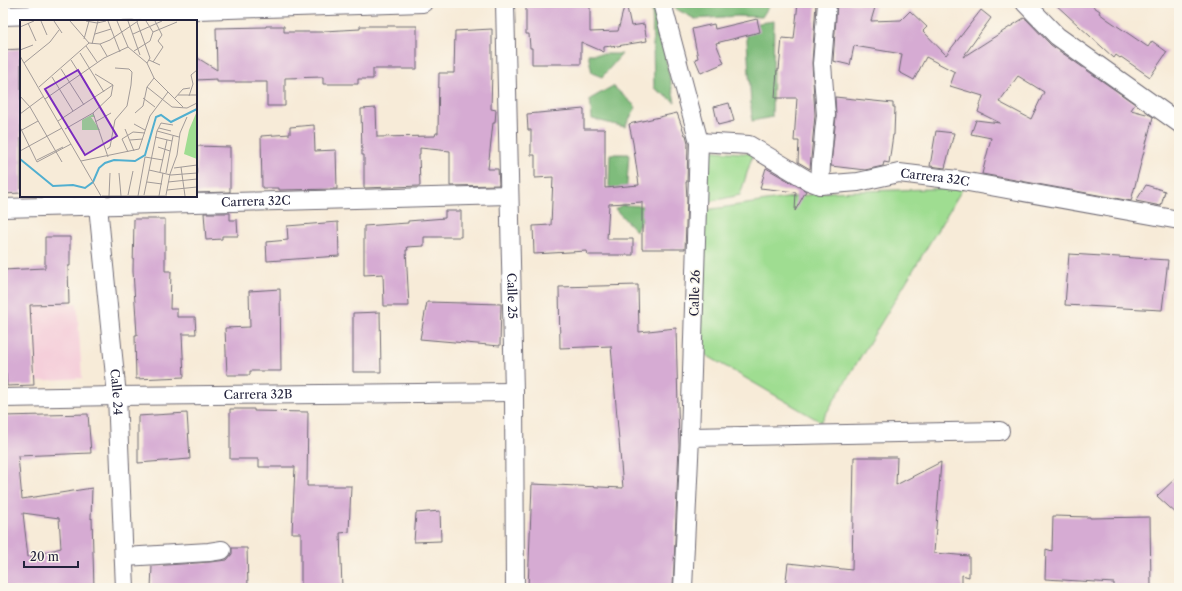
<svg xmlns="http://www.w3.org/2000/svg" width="1182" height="591" font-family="'Libre Caslon Text',serif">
<rect width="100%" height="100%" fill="#fbf7ec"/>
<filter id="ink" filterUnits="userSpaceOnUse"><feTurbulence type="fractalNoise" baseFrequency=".025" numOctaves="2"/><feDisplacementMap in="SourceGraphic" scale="8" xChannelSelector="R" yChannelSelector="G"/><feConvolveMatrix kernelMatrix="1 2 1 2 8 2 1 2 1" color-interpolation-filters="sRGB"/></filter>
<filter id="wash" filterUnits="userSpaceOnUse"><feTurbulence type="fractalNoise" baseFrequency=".012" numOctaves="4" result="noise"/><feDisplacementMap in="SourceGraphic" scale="16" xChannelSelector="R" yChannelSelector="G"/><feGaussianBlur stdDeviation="0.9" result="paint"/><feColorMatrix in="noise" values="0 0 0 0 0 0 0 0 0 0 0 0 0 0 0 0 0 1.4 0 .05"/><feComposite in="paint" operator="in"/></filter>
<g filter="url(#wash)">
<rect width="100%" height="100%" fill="#f7ebd8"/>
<path fill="#f5cfda" d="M77,303L82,378L37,381L33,306Z"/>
<g fill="#9fdd91" stroke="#608066">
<path d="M705,150L753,154L740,195L708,202Z"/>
<path d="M963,188L821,422L699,351L705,210L828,192Z"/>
</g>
<g fill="#7fbc7b" stroke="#506f5b">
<path d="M652,3H654L675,102L654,88Z"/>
<path d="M673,3H771L762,17L737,16L695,19L676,9Z"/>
<path d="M774,21L772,117L752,121L746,25Z"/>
<path d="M588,54H622L602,77L592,73Z"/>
<path d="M613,86L636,107L625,127L592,119L590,99Z"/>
<path d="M610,154H629L626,197L612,199L609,185Z"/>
<path d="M622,205L649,206L636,231L615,209Z"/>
</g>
<g id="blocks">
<g fill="#d6abd3" fill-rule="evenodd">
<path d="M526,3H590V32L618,31L625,3H626L631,26L644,24L647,41L611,47V46L604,47V52L581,42V64H532V48H530L529,34H526Z"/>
<path d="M798,3H816L812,63L815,115L810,169L798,162L799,141H794L797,98H775L777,70H779L782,38L794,39Z"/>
<path d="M837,3L876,4L871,21L901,20L910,11L927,27L923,31L946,55L981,10L991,18L963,57L1024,18L1026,19L1051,45L1135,104L1131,110L1150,115L1153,117L1131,201L982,174L991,138L971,134L976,120L1000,123L978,112L983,96L950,86L955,72L926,57L914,80L899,72L902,54L854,46L850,65L833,61ZM1018,76L1044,92L1031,119L999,102Z"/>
<path d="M1054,3H1088L1100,11L1099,13L1107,19L1148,47L1152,41L1167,52L1150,77L1121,57L1120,58L1116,55L1114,58Z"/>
<path d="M757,19L760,32L716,43L724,63L701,73L695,59L698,58L692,29L714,24L715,29Z"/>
<path d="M266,26H284V32H324V31L360,29V26H417V69H373V79H358V84H323V77L285,78V106H267V82H217V79L196,80V57L217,70L216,28L266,27Z"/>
<path d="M492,29V70L491,109L496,110L495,123H493L488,169H498L499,185L450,186V151L420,148V154H419L420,186L364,188V155H362L361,109L376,108L377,137L435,136L436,133H438L439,73H454L455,31Z"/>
<path d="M21,49V193L3,194V50Z"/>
<path d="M835,97L893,103V107H895L894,135H893L889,163L884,162L883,166L865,170L831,166L836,116Z"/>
<path d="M729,103L734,121L718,125L714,107Z"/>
<path d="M584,109V129H605V188L639,185L633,143L629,124L677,113L685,135H686L688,143L687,182H686L687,199L685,249H642V202L609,204L607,239H633V255H588L587,251L534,254L533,226L551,225L553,177L535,178V155H531V130H528L527,114Z"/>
<path d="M314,125L315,151L336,150L337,189L279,190V188H262L261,136L290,134V127Z"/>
<path d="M936,131L954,133L945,168L930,166Z"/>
<path d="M197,146L230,147V192L196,193Z"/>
<path d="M766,168L806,191L795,211L796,192L760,188Z"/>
<path d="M1146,185L1165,191L1161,206L1136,201Z"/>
<path d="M445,211H461V237H424V246L407,247L408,250H406L409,306H384L383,274L364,275V226L408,223V221L445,218Z"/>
<path d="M204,213H230V220H237L238,236H222V239L206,240Z"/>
<path d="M134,219H165V271H171L170,309H177V317H195L196,334H182L184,377L136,379L135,335H137L133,271Z"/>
<path d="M338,222L339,256L267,261L266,242L288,240L287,226Z"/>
<path d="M45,237H70V266H68L69,304L30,305L34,385L7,386L6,373L3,374V270L45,268Z"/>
<path d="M1069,254L1168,260L1162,310L1065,305Z"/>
<path d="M638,285L639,332L676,328L679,445L673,588H528L532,484L623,488L611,346L560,348L559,287Z"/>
<path d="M280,289L281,371H250V375H227L225,328L250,327L249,291Z"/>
<path d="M427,302L501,304L500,346L420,339Z"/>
<path d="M380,312L381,372H353V313Z"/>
<path d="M230,409H254V411L308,412L307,486H351L349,532L340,533L342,588H301V533H292L295,467H259V459H230Z"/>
<path d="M187,413L190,459L138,463V416Z"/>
<path d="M88,414L91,453L18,456L22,499L92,488L91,519L92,518L94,588H3V416ZM23,513L59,518L61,548L28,557Z"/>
<path d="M854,457H897L896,485L941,462L934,553L969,556V577L962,575V588H785L788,563L852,570Z"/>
<path d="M1179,475V516L1157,496Z"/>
<path d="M440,511L441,541L414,542L416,513Z"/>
<path d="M1053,516L1090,517V518L1150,517L1151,588H1114V583L1045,579L1046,549L1052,551Z"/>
<path d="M232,548H247L248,588H151L152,566L210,562L227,560L232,554Z"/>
</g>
</g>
</g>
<g filter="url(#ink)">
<use href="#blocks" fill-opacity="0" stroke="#6d6872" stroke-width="1"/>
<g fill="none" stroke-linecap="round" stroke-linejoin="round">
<defs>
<g id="minor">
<path id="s1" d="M505,3L514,392L515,588"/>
<path d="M662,3L699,142L690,437L683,588"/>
<path d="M1025,3L1057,36L1179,123"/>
<path d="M3,16L423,3"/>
<path id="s2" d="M699,142L749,145L809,181L820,185L858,182L899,173L957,180L1179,220"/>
<path d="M820,185L821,164L823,146L824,132L826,115L822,64L827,3"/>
<path id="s3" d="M97,196L117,396L125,588"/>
<path id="s4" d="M3,208L509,195"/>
<path id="s5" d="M3,398L117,396L514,392"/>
<path d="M690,437L1000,431"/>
<path d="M124,557L209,552L222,550"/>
</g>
</defs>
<use href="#minor" stroke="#6d6872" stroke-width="20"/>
<use href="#minor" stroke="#fff" stroke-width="18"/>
</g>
</g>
<g text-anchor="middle" stroke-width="3" stroke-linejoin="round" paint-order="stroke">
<g font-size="12" fill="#22223b" stroke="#fbf7ec">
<text dy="4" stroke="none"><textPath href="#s2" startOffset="248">Carrera 32C</textPath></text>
<text dy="4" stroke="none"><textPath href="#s4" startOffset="253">Carrera 32C</textPath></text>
<text transform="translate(695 293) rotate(-88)" y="4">Calle 26</text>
<text dy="4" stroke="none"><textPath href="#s1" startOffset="293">Calle 25</textPath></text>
<text dy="4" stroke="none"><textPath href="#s3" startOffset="197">Calle 24</textPath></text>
<text dy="4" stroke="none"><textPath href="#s5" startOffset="255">Carrera 32B</textPath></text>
</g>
</g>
<g transform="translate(20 20)">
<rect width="177" height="177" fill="#f7ebd8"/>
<path d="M177,91V139L164,134L169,110ZM73,94L75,97H71L80,110H62V100Z" fill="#9fdd91"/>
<path fill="none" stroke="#51afd0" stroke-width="2" d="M0,139L33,166L53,165L65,168L73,162L79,148L85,143L94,140L115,141L125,135L136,97L141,95L151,102L177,89"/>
<path fill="none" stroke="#a29b99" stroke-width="1" d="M21,1L27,15M34,1L42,13M50,1L69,23M66,1L77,3L86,1M88,1L100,32M97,1L108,27L127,43L134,58L163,87M108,1L120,35M126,1L133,12M117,2L130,38L127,43M8,3L16,21M0,7L14,1M133,12L157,2M75,14L91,9M113,14L142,1M64,19L69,1M69,23L80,24L90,20L118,1M72,24L78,1M80,24L87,36M66,26L77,42M0,30L13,25M114,31L130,21L133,12M60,33L84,72M0,36L81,176M51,40L75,78M129,40L140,45M133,42L143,27L138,21L142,15L135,1M4,43L30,22L39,10M41,49L64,85M75,54L93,65M32,57L53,91M19,67L69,23M127,67L152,87L167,88L177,83M158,75H177M0,76L10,87L42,142M169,76L173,64L171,55L177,50M123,78L135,87M155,78L163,69L170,68M25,79L84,38L108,27M73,93L88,137M115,93L123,86L127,67L134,58M0,94L24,76M38,101L93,65M75,102L91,93M114,104L125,110M0,107L17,142L51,124M139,108L151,111M45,109L73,93L91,76L93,65M105,109L114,131M0,111L18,101M137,111L159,117M135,117L152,121M110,120L123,119M138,127L150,131M87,129L90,127L95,100L107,86L111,65L112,52L109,49L95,48M0,131L42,108M108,132L102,119L113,112L125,113M17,140L43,127M61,141L119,129L130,96L148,72M161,147L165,176M154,148L177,145M129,150L151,155L177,153M140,152L147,120M99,153L101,176M146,153L153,116M127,162L142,164M148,162L177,159M147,170L177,167M108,175L113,151M124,175L137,111L141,103L153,105M146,175L150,154L157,135L160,113L167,97M82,176H147M89,176L90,153M118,176L125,137L143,140M139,176L143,153"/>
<path fill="#7b2cbf" fill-opacity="0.15" stroke="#7b2cbf" stroke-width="2" d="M58,50L97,116L65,135L25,69Z"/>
<rect width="177" height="177" fill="none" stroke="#22223b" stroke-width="2"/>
</g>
<rect width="1182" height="591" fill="none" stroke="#fbf7ec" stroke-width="16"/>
<path d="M24 561v6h54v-6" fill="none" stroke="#22223b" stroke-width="2"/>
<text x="30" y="561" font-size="12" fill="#22223b" stroke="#fbf7ec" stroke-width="3" paint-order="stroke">20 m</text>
</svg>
